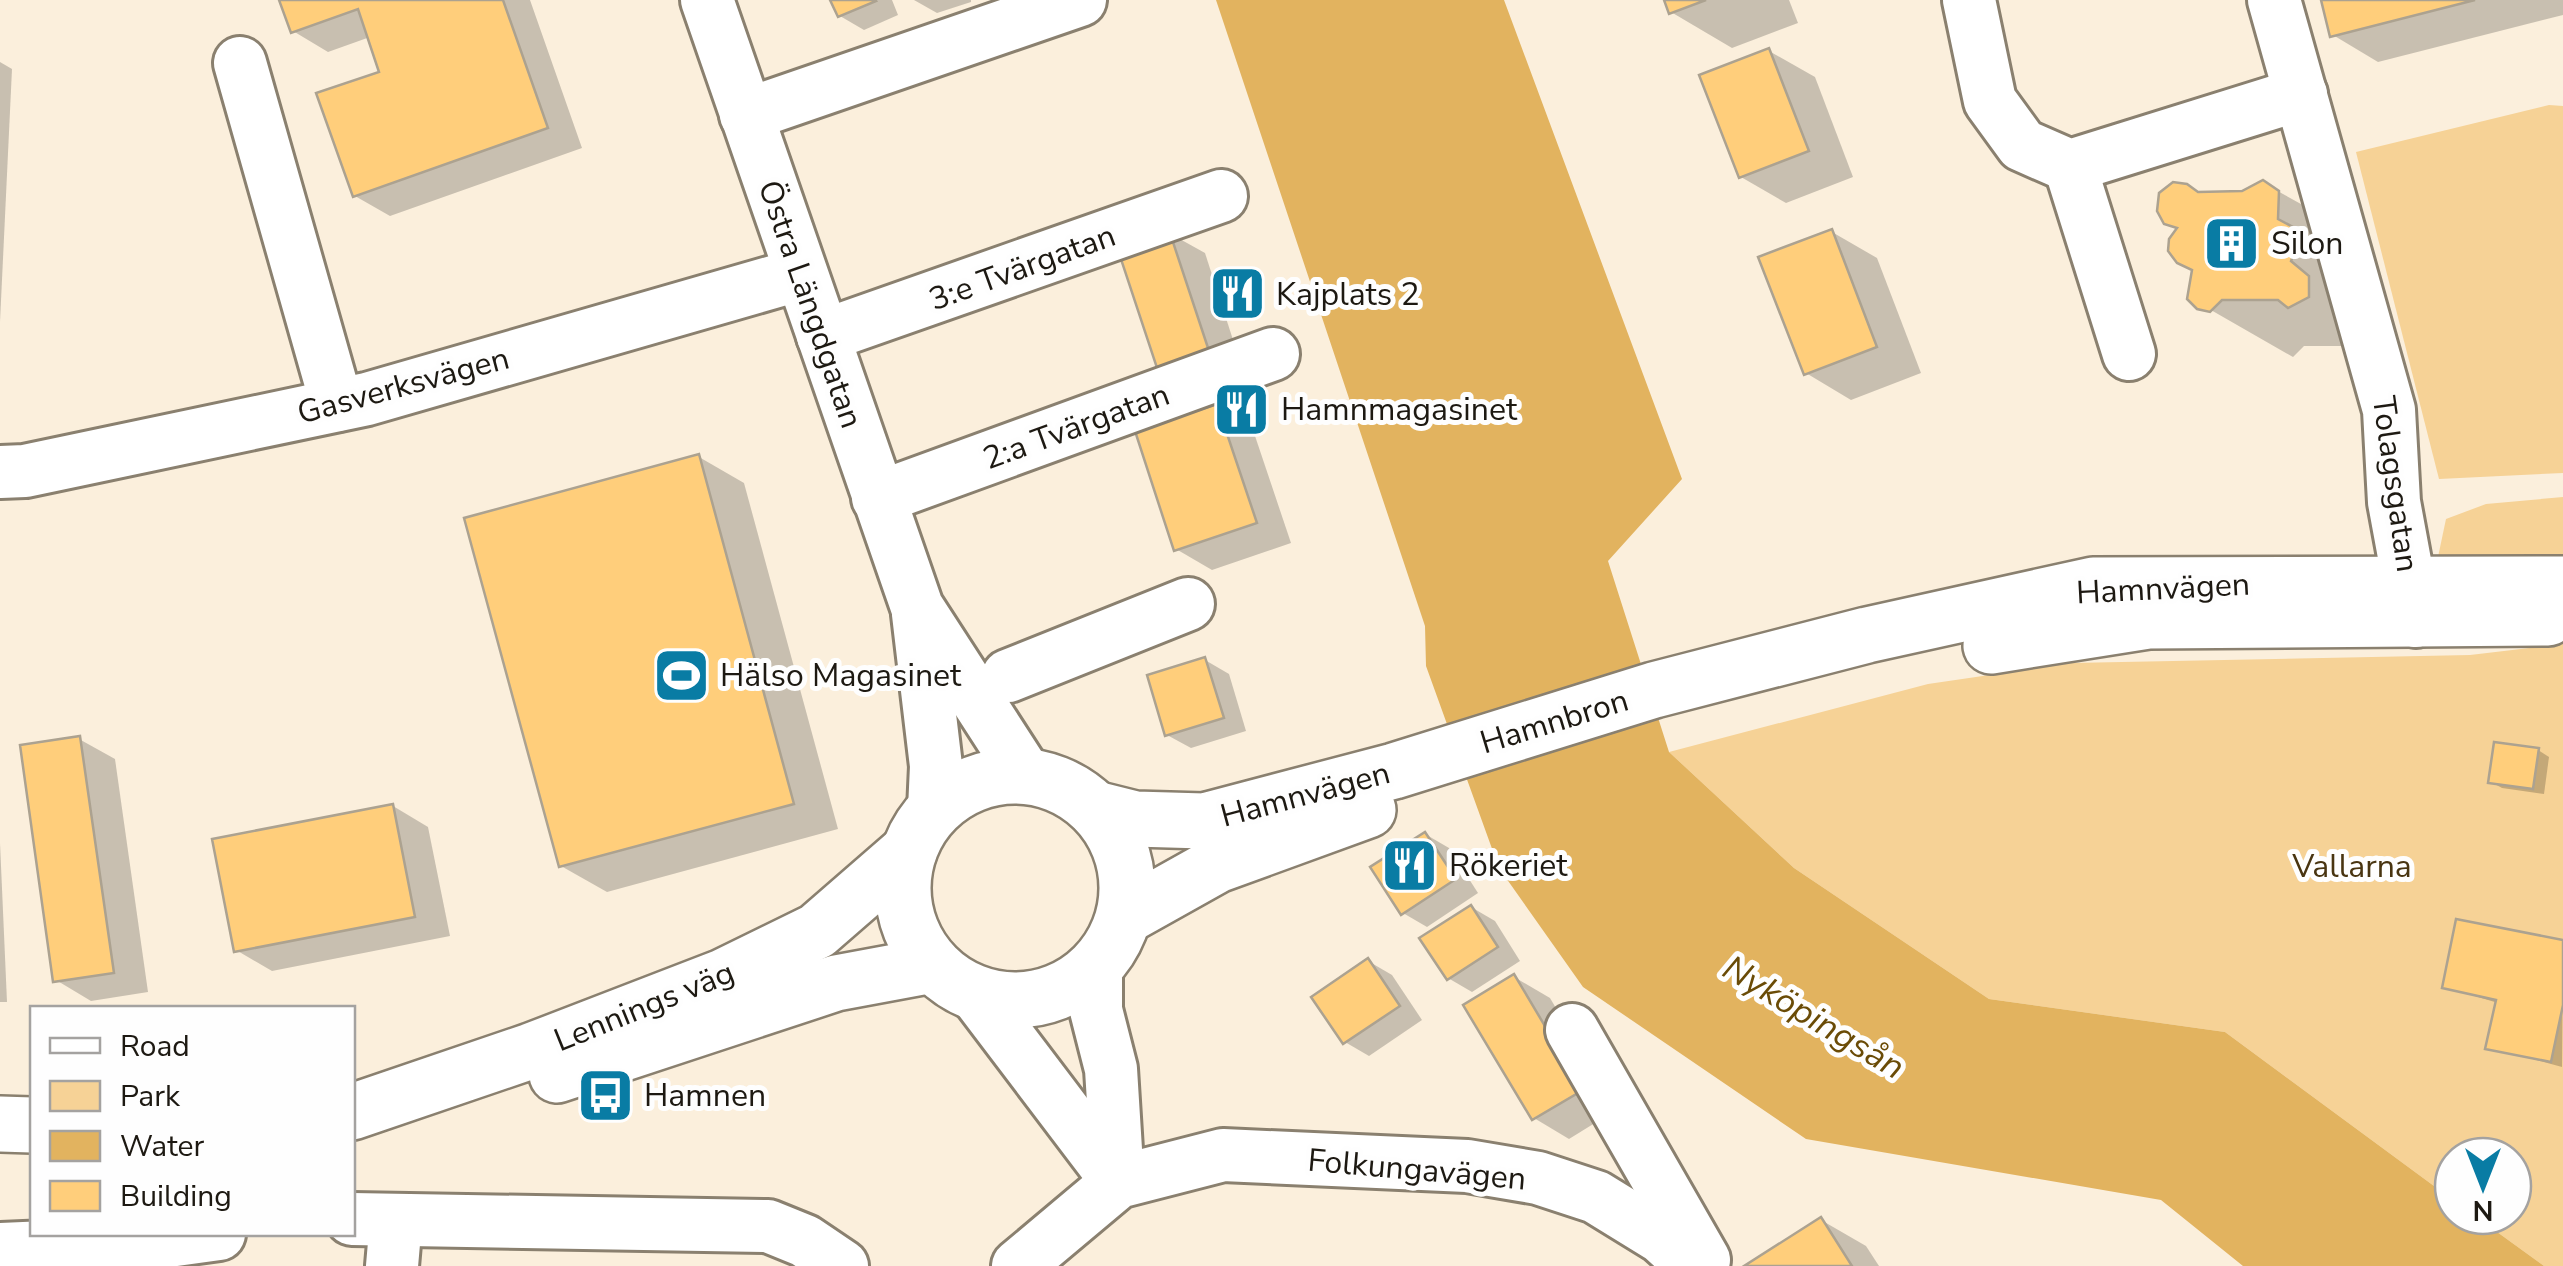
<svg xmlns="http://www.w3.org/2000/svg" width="2563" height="1266" font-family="'Nunito Sans',sans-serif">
<rect width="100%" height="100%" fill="#fbefdc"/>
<g fill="#f6d296">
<path d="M2549,105L2563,106V473L2439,479L2356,152Z"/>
<path d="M2563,497V568L2438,557L2446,519L2486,504Z"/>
<path d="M2563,644V1266H2544L2475,1216H2513V1156H2453V1200L2225,1032L1989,999L1794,868L1669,752L1928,684L2071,663L2470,655Z"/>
</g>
<path fill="#e2b35f" d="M1216,0H1504L1682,479L1608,561L1669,752L1794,868L1989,999L2225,1032L2453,1200V1216H2475L2544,1266H2243L2161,1200L1806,1139L1583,987L1499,868L1426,666L1425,626Z"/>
<g fill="#0003">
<path d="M282,0H530L582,148L390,216L355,196L383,73L370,37L328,52L293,31Z"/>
<path d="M833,0H892L898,15L864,30L840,16Z"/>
<path d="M914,0H971V2L937,13Z"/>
<path d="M1666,0H1789L1798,23L1732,48L1671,12Z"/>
<path d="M2324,0H2563V15L2378,62L2333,35Z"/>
<path d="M1769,51L1815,77L1853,177L1786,203L1741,177Z"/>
<path d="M0,62L12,69L0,322Z"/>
<path d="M2263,183L2357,235L2358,346H2304L2293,357L2190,298L2194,270L2179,230L2165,222L2200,194L2243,193Z"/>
<path d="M1832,232L1877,258L1921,373L1851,400L1806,373Z"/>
<path d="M1169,233L1205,253L1245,377L1196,393Z"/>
<path d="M1217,407L1252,427L1291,543L1212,570L1176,549Z"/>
<path d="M699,457L744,483L838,829L607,892L561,866Z"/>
<path d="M1205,660L1229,674L1246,731L1191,748L1167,735Z"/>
<path d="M79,739L115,759L148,992L91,1001L56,980Z"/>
<path d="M2538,750L2549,757L2544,794L2502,788L2491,782Z"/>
<path d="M393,806L428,827L450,936L272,971L236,950Z"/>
<path d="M1425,834L1449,848L1478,893L1427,927L1403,913Z"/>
<path d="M0,843L7,1002H0Z"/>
<path d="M1471,907L1495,921L1520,961L1472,992L1448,978Z"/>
<path d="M2563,943L2562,1067L2488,1047L2498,1003L2445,987Z"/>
<path d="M1368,961L1392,975L1422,1020L1369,1056L1345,1042Z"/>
<path d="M1514,977L1550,998L1616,1110L1569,1139L1534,1118Z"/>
<path d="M1821,1220L1866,1246L1879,1266H1748Z"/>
</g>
<g fill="#ffce7b" stroke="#aca290" stroke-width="2.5">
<path d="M279,0H503L548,128L353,197L316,93L379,72L358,9L291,33Z"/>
<path d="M830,0H875L876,1L838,17Z"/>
<path d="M1664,0H1706L1669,14Z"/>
<path d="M2321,0H2475L2330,37Z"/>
<path d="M1769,48L1809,151L1739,178L1699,75Z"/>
<path d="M2263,180L2279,191L2278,219L2293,227L2296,248L2291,261L2309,276V297L2288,308L2278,300H2222L2210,312L2197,309L2187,299L2192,270L2177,263L2168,251L2169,239L2177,228L2164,224L2157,211L2159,193L2173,182L2187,184L2198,192L2242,191Z"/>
<path d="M1832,229L1877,347L1804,375L1758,257Z"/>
<path d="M1169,230L1211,357L1159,374L1117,247Z"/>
<path d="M1217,404L1257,523L1174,551L1135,431Z"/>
<path d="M699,454L794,804L559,867L464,518Z"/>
<path d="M1205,657L1224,718L1165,736L1147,675Z"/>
<path d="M80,736L114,973L53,982L20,745Z"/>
<path d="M2494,742L2539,748L2533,789L2488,783Z"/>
<path d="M393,804L415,917L234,952L212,839Z"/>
<path d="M1425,832L1456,879L1401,915L1370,867Z"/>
<path d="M1471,905L1498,947L1447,980L1419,938Z"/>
<path d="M2456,919L2563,940V1005L2551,1062L2485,1049L2496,1000L2442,988Z"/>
<path d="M1368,958L1400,1006L1343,1044L1311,997Z"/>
<path d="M1514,974L1583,1090L1532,1120L1463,1005Z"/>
<path d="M1821,1217L1852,1266H1744Z"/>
</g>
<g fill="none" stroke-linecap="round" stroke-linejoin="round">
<defs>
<g id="minor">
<path d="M707,0L917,607L1027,777"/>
<path d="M1969,0L1990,101L2022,145L2070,166L2301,94"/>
<path d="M2274,0L2389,410L2394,502L2416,621"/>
<path d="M240,63L337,405"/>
<path d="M746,115L1080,0"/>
<path d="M2070,166L2129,354"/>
<path d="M823,336L1221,196"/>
<path d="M0,472L25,471L367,399L801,274"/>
<path d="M878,498L1273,354"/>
<path d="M918,614L936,766L934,810"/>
<path d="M1008,676L1188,604"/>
<path d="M1096,966V1010L1111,1069L1118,1182"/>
<path d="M974,992L1118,1182"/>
<path d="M1572,1030L1704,1260"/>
<path d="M352,1219L768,1226L805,1241L842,1266"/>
<path d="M0,1249L161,1242L219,1234"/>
<path d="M392,1266L396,1220"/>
<path d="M1018,1266L1118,1182L1223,1155L1467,1166L1538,1178L1596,1197L1661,1237L1693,1266"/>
</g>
<g id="major">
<path d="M1991,646L2148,621L2548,618"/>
<circle cx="1015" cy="888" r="112"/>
<path d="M1095,809L1135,819L1204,821L1394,771L1654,690L1867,635L2093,585L2563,584"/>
<path d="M1124,917L1217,865L1368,810"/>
<path d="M557,1075L836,983L933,965"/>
<path d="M352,1112L531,1051L723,977L817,931L909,851"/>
<path d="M0,1124L32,1125"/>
</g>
</defs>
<use href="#minor" stroke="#8a806f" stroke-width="58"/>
<use href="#major" stroke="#8a806f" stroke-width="60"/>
<use href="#minor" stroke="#fff" stroke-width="52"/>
<use href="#major" stroke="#fff" stroke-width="55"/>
</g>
<defs>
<symbol id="building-square" viewBox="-11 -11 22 22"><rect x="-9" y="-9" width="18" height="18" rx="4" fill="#097ca4" stroke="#fefefe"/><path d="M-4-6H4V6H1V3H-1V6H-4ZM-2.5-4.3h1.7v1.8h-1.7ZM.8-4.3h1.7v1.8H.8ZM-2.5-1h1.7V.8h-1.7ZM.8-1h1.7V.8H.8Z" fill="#fff"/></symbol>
<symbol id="restaurant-square" viewBox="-11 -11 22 22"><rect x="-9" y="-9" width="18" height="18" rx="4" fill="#097ca4" stroke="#fefefe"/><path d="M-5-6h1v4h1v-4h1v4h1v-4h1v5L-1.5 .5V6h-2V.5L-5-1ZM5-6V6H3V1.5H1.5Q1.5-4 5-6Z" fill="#fff"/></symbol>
<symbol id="stadium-square" viewBox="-11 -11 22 22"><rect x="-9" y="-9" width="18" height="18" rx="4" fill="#097ca4" stroke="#fefefe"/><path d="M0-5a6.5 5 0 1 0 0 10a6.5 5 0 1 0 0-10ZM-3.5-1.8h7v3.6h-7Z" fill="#fff"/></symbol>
<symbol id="bus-square" viewBox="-11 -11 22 22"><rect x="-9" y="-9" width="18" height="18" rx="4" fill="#097ca4" stroke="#fefefe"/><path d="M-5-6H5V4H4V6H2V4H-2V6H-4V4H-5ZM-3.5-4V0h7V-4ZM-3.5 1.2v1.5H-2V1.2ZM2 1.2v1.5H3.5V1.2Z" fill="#fff"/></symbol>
</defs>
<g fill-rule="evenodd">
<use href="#building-square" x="2200" y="212" width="63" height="63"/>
<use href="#restaurant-square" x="1206" y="262" width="63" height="63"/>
<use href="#restaurant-square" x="1210" y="378" width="63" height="63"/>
<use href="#stadium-square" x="650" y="644" width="63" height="63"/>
<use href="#restaurant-square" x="1378" y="834" width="63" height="63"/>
<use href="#bus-square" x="574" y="1064" width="63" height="63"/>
</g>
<g text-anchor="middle" stroke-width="10" stroke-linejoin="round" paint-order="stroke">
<g font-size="32" fill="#1d1912" stroke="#fefefe" text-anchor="start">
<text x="2271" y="254">Silon</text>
<text x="1276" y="305">Kajplats 2</text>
<text x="1281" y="420">Hamnmagasinet</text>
<text x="720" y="686">Hälso Magasinet</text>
<text x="1449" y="876">Rökeriet</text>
<text x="644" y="1106">Hamnen</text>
</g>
<g font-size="32" fill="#1d1912" stroke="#fefefe">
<text transform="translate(1022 267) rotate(-20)" y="11">3:e Tvärgatan</text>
<text transform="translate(811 304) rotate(71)" y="11">Östra Längdgatan</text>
<text transform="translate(403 385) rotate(-15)" y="11">Gasverksvägen</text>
<text transform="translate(1076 426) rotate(-20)" y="11">2:a Tvärgatan</text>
<text transform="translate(2396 484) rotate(82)" y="11">Tolagsgatan</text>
<text transform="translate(2163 588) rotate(-3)" y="11">Hamnvägen</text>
<text transform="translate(1554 721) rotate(-17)" y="11">Hamnbron</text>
<text transform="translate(1305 794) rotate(-15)" y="11">Hamnvägen</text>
<text transform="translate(644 1006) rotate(-22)" y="11">Lennings väg</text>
<text transform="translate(1417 1169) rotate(5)" y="11">Folkungavägen</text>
</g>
<g font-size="32" fill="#493511" stroke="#fefefe">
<text x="2352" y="877">Vallarna</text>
</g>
<g font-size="35" font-style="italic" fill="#6a4b06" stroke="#fefefe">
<text transform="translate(1814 1017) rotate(31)" y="12">Nyköpingsån</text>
</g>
</g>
<rect x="30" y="1006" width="325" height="230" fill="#fefefe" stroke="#a4a2a0" stroke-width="2.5"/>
<rect x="50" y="1038" width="50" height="15" fill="#ffffff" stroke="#a4a2a0" stroke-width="2.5"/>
<text x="120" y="1056" font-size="30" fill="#1d1912">Road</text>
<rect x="50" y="1081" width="50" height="30" fill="#f6d296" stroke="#a4a2a0" stroke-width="2.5"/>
<text x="120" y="1106" font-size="30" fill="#1d1912">Park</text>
<rect x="50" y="1131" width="50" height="30" fill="#e2b35f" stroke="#a4a2a0" stroke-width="2.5"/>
<text x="120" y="1156" font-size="30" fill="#1d1912">Water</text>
<rect x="50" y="1181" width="50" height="30" fill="#ffce7b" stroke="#a4a2a0" stroke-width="2.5"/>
<text x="120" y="1206" font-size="30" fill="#1d1912">Building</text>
<g transform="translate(2483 1186) rotate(180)"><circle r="48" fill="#fefefe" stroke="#a4a2a0" stroke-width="2.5"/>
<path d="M0-8L18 38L0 25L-18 38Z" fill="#097ca4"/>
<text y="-15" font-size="28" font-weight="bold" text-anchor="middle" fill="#1d1912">N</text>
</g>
</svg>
